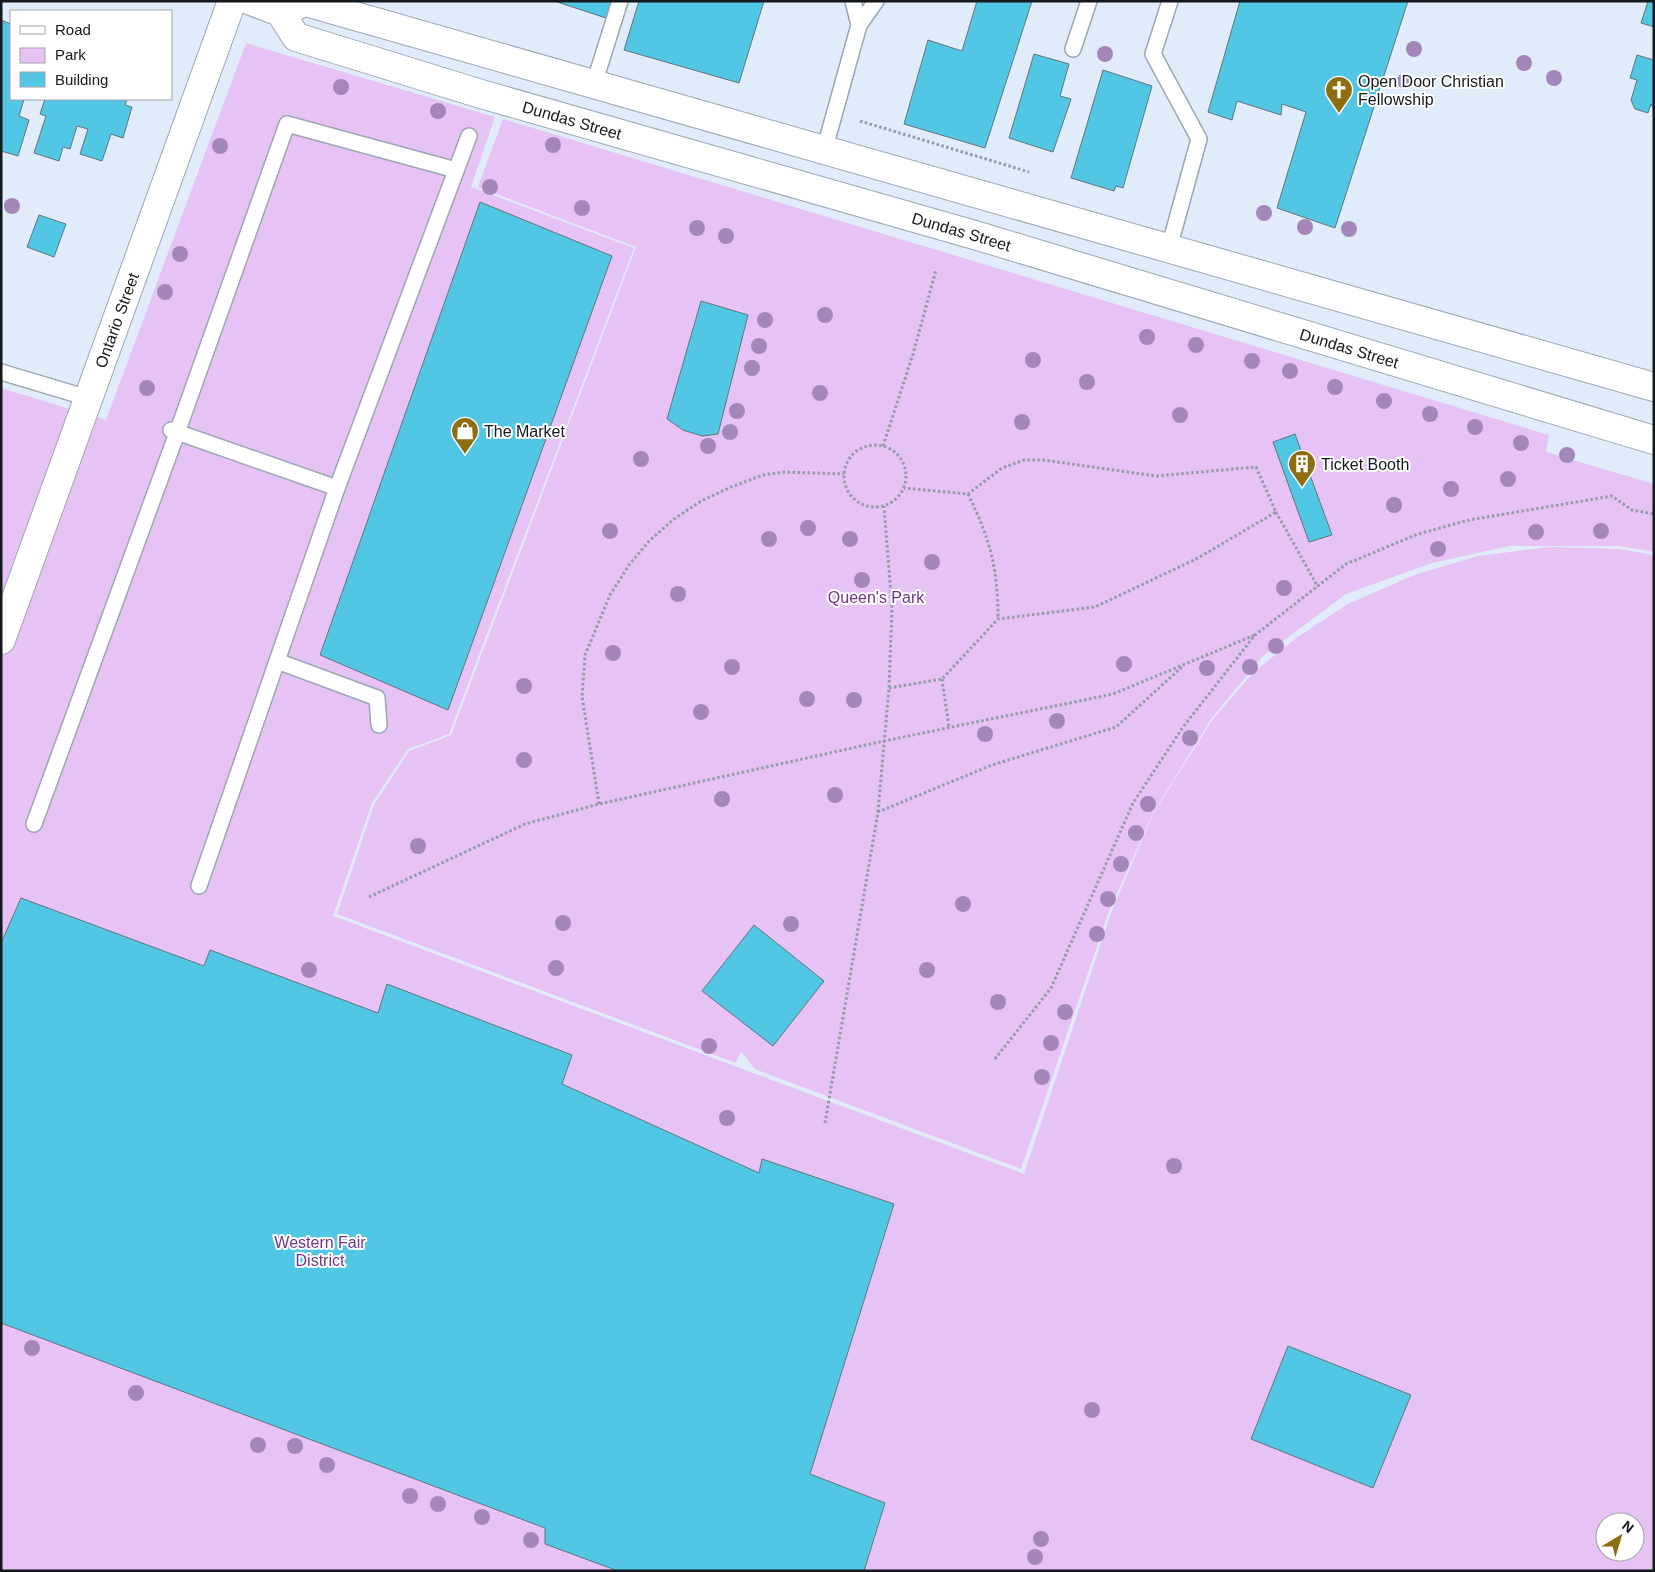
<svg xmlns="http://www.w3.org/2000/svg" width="1655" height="1572" font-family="Arial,sans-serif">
<rect width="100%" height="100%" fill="#e0ecf9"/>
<g fill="#e6c2f5" fill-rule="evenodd">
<path d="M246,43L495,117L471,187L634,248L449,734L408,749L372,803L333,916L1024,1174L1111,913L1153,814L1213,719L1253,673L1296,638L1348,604L1414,575L1478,556L1550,547L1620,549L1654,555V1571H1V388L106,420ZM1605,1522H1635V1552H1605Z"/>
<path d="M503,119L1549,435L1546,452L1654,484V552L1619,546H1509L1432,563L1346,594L1263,656L1211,719L1153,813L1109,911L1021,1169L755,1069L741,1051L736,1063L337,914L374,805L409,751L451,735L636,247L478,187Z"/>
</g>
<g fill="#51c7e5" stroke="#63757a">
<path d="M554,1H612L606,18Z"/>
<path d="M639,1H764L739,83L624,50Z"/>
<path d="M977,1H1032L985,148L904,124L928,40L962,51Z"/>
<path d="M1240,1H1408L1335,228L1277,208L1306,112L1282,104L1281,115L1237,101L1232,120L1208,112Z"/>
<path d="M1648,1H1654V27L1641,23Z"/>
<path d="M1,20L11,24V99H24L19,116L29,120L18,156L1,151Z"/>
<path d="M1034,54L1069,64L1060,96L1071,99L1053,152L1009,138Z"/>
<path d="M1637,55L1654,60V110L1651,104L1648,113L1635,109L1631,100L1637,80L1630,78Z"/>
<path d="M1103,70L1152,86L1123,188L1116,186L1114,191L1071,178Z"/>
<path d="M45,99H127L125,105L132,107L123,138L111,134L102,161L80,154L88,129L77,126L70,149L63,147L59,161L34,153L46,116L40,114Z"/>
<path d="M480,202L612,256L448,710L320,655Z"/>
<path d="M39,215L66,224L54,257L27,247Z"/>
<path d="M701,301L748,315L718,434L702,436L683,430L667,419Z"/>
<path d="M1295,434L1332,535L1309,542L1273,442Z"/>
<path d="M21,898L204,966L210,950L378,1013L387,984L572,1055L562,1084L759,1173L762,1159L894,1204L810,1474L885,1503L864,1571H618L545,1544V1528L1,1323V943Z"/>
<path d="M754,925L824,981L773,1046L702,991Z"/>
<path d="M1288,1346L1411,1395L1373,1488L1251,1439Z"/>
</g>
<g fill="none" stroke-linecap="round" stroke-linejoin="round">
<defs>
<g id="lane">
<path d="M859,25L876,1"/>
<path d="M1073,49L1089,1"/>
<path d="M594,84L620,1"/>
<path d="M824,151L859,25L853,1"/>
<path d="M1169,248L1199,139L1153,54L1170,1"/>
<path d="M1,372L88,398"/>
<path d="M171,430L337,488"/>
<path d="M277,661L377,698L379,725"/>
<path d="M34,824L177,433L287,124L456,170"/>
<path d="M199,886L337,488L469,136"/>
</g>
<g id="secondary">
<path id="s1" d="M251,1L280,12L296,37L481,94L978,236L1654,440"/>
<path d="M280,12L306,2L1654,387"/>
<path id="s2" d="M1,640L232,1"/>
</g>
</defs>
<use href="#lane" stroke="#9ca7b4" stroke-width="18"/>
<use href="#secondary" stroke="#9ca7b4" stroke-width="30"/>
<g stroke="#929ca5" stroke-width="3" stroke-dasharray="2.5 2.5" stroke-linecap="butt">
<path d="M860,121L1029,172"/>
<circle cx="875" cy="476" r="31"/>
<path d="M883,446L913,354L936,270"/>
<path d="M968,494C990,539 998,568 998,619"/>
<path d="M1276,512L1318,587"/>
<path d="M942,679L949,727"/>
<path d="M889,688L942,679L998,619L1095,607L1198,558L1276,512L1256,467L1156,476L1043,460H1024L1002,468L968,494L904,488"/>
<path d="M599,804L582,696L585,655L610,595L629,565L649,541L674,519L701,501L731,487L763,475L785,472L844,474"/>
<path d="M878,812L889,688L892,608L884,506"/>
<path d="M369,897L525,824L599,804L884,741L1113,694L1255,635"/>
<path d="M995,1059L1051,988L1133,803L1183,727L1255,635L1346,564L1418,534L1469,520L1612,496L1632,510L1654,514"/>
<path d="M825,1123L878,812L992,765L1116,727L1183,666"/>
</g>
<use href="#lane" stroke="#fff" stroke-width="15"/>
<use href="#secondary" stroke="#fff" stroke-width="28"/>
</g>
<g fill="#a387bb">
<circle cx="1414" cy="49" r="8"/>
<circle cx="1105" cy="54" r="8"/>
<circle cx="1524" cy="63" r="8"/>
<circle cx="1554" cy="78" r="8"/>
<circle cx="1405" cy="81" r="8"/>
<circle cx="341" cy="87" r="8"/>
<circle cx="438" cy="111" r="8"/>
<circle cx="553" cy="145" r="8"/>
<circle cx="220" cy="146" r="8"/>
<circle cx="490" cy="187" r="8"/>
<circle cx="12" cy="206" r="8"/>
<circle cx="582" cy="208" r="8"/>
<circle cx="1264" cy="213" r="8"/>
<circle cx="1305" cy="227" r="8"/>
<circle cx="697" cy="228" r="8"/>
<circle cx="1349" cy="229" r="8"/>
<circle cx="726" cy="236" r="8"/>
<circle cx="180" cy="254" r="8"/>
<circle cx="165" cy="292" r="8"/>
<circle cx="825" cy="315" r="8"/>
<circle cx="765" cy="320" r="8"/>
<circle cx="1147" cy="337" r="8"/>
<circle cx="1196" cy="345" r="8"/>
<circle cx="759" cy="346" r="8"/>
<circle cx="1033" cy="360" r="8"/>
<circle cx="1252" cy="361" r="8"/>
<circle cx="752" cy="368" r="8"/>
<circle cx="1290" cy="371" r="8"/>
<circle cx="1087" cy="382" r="8"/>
<circle cx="1335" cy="387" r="8"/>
<circle cx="147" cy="388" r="8"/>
<circle cx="820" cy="393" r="8"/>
<circle cx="1384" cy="401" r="8"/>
<circle cx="737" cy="411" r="8"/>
<circle cx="1430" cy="414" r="8"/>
<circle cx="1180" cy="415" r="8"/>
<circle cx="1022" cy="422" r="8"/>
<circle cx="1475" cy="427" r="8"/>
<circle cx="730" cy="432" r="8"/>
<circle cx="1521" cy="443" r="8"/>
<circle cx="708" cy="446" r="8"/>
<circle cx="1567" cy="455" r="8"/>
<circle cx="641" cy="459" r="8"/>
<circle cx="1508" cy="479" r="8"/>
<circle cx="1451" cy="489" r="8"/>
<circle cx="1394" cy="505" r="8"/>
<circle cx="808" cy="528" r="8"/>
<circle cx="610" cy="531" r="8"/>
<circle cx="1601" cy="531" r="8"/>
<circle cx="1536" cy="532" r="8"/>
<circle cx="769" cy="539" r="8"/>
<circle cx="850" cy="539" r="8"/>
<circle cx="1438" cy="549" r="8"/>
<circle cx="932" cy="562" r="8"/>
<circle cx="862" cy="580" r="8"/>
<circle cx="1284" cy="588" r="8"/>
<circle cx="678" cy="594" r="8"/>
<circle cx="1276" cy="646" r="8"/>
<circle cx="613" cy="653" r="8"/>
<circle cx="1124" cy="664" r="8"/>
<circle cx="732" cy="667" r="8"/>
<circle cx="1250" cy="667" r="8"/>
<circle cx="1207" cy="668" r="8"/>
<circle cx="524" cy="686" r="8"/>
<circle cx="807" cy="699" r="8"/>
<circle cx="854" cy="700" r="8"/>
<circle cx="701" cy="712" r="8"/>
<circle cx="1057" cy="721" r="8"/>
<circle cx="985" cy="734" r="8"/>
<circle cx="1190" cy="738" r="8"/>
<circle cx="524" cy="760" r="8"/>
<circle cx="835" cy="795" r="8"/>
<circle cx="722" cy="799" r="8"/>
<circle cx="1148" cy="804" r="8"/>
<circle cx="1136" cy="833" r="8"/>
<circle cx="418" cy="846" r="8"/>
<circle cx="1121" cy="864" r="8"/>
<circle cx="1108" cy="899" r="8"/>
<circle cx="963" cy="904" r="8"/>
<circle cx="563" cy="923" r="8"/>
<circle cx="791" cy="924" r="8"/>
<circle cx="1097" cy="934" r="8"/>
<circle cx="556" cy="968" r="8"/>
<circle cx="309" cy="970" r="8"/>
<circle cx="927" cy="970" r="8"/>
<circle cx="998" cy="1002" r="8"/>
<circle cx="1065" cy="1012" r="8"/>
<circle cx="1051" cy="1043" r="8"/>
<circle cx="709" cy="1046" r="8"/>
<circle cx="1042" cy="1077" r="8"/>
<circle cx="727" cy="1118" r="8"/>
<circle cx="1174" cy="1166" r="8"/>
<circle cx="32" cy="1348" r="8"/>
<circle cx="136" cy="1393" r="8"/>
<circle cx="1092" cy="1410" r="8"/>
<circle cx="258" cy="1445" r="8"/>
<circle cx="295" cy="1446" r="8"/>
<circle cx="327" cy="1465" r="8"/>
<circle cx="410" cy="1496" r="8"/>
<circle cx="438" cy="1504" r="8"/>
<circle cx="482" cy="1517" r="8"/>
<circle cx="1041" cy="1539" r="8"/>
<circle cx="531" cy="1540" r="8"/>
<circle cx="1035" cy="1557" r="8"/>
</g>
<defs>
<symbol id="church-pin" viewBox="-11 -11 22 30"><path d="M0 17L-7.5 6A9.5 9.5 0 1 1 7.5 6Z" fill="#8e6d11" stroke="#fff"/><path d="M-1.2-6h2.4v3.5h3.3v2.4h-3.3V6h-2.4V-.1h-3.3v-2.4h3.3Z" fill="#fff"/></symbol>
<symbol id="shop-pin" viewBox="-11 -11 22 30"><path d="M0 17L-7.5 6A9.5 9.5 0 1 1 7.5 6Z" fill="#8e6d11" stroke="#fff"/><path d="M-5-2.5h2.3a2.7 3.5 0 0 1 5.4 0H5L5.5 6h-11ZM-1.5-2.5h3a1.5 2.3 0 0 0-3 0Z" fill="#fff"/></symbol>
<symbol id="building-pin" viewBox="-11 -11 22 30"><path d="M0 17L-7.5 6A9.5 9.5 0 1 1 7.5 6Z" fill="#8e6d11" stroke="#fff"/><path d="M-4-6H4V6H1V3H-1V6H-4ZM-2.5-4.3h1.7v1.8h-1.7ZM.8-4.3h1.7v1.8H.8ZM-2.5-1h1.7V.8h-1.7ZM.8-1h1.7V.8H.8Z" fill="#fff"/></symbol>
</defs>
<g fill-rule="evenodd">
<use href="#church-pin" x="1323" y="74" width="32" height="43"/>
<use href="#shop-pin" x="449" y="415" width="32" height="43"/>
<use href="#building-pin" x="1286" y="448" width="32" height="43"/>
</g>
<g text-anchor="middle" stroke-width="4" stroke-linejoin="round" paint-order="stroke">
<g font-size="16" fill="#14191d" stroke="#fff" text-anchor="start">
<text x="1358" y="87">Open Door Christian<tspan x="1358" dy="18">Fellowship</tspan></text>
<text x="484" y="437">The Market</text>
<text x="1321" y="470">Ticket Booth</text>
</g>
<g font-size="16" fill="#14191d" stroke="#fff">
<text dy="6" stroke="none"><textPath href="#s1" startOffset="349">Dundas Street</textPath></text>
<text dy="6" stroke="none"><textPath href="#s1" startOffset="754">Dundas Street</textPath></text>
<text dy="6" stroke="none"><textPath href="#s2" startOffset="340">Ontario Street</textPath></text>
<text dy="6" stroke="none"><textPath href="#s1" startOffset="1159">Dundas Street</textPath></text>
</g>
<g font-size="16" fill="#713488" stroke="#fff">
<text x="876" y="603">Queen's Park</text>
<text x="320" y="1248">Western Fair<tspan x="320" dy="18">District</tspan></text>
</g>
</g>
<rect width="1655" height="1572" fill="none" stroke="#14191d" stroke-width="5"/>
<rect x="10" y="10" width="162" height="90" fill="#ffffff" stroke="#a1a3a5"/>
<rect x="20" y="26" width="25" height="8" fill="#ffffff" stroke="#a1a3a5"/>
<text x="55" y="35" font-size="15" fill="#14191d">Road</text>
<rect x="20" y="48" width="25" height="15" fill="#e6c2f5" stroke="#a1a3a5"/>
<text x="55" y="60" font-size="15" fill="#14191d">Park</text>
<rect x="20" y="72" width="25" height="15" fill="#51c7e5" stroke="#a1a3a5"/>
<text x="55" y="85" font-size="15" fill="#14191d">Building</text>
<g transform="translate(1620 1537) rotate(38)"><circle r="24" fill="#ffffff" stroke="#a1a3a5"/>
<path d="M0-4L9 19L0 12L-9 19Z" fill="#8e6d11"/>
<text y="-8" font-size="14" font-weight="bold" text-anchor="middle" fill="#14191d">N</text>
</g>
</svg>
